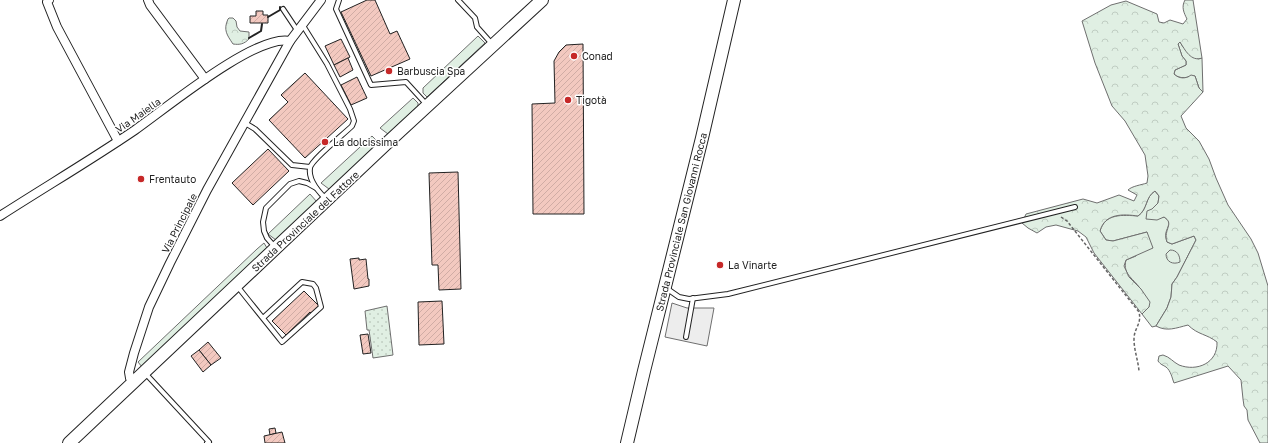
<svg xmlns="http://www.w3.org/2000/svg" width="1268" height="443" font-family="'Golos Text',sans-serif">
<defs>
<pattern id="forest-crowns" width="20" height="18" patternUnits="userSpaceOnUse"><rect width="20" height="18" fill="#e0efe3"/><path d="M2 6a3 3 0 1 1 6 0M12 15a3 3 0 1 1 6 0" fill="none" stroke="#c0cdc2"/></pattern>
<pattern id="garden-dots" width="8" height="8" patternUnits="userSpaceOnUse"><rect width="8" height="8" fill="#e0efe3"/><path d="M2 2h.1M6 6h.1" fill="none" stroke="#c0cdc2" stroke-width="1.8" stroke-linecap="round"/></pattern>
<pattern id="building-hatch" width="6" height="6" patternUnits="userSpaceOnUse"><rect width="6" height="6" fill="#f3c9c0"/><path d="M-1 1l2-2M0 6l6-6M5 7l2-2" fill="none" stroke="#d0aca5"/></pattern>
</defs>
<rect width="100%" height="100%" fill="#fff"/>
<g fill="#e0efe3" stroke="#6f6f6f">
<path d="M478,36L485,43L427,97L423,93V88Z"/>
<path d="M1180,42L1183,47L1198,59L1202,58L1203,92L1199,88L1195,76C1188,77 1180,80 1174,74L1175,70L1186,65V61L1182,56L1178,44Z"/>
<path d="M413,98L418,103V106L388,134L380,128Z"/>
<path d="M372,136L379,143L329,189L321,183Z"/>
<path d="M1155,191L1159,196L1158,203L1152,209L1159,218L1164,217L1169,221C1169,230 1163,231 1167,242L1172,244L1194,236L1196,240L1177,277L1172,284L1171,297L1167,308L1156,326L1152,327L1142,314L1149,307C1147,301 1145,295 1141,290C1135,279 1122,275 1126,260L1136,256L1147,232L1113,241L1106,240L1100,231C1105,213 1123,215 1138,216C1148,209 1145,197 1155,191Z"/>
<path d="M310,194L317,202L276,240L268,234Z"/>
<path d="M264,243L267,248L142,367L138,362L257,249Z"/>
</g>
<g fill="url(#forest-crowns)" stroke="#6f6f6f">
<path d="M1185,0H1193L1202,58C1191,62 1185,50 1180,42L1178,44L1182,56L1186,61V65L1175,70L1174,74C1179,79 1186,79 1191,75L1195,76L1199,88L1203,92L1181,116L1186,128L1199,141L1209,159L1216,178L1228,205L1251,239L1258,253L1268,286V443H1260L1248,420L1247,410L1244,406L1243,399L1241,380L1228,366L1174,383C1172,378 1171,371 1166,367C1163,365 1161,365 1158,361L1159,356L1163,355C1170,357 1173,362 1179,365C1197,372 1218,363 1217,342C1207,334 1198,335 1188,325C1176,328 1167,332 1156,326L1167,308L1171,297L1172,284L1177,277L1196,240L1194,236L1172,244L1167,242C1163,229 1175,224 1164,217L1157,220L1146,219L1147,211L1152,209L1158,203L1159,196L1155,191C1145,197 1148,209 1138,216C1123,214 1105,213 1100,231L1106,240L1113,241L1147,232L1153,248L1126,260L1124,266L1129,277L1141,289L1150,302L1149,307L1142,314L1094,253L1086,237L1078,231L1056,225L1046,227L1037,233L1028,228L1022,223L1026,214L1083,199L1097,203L1119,195L1134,201L1137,195L1128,190C1132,186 1141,185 1147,183L1148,176L1145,155L1125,121L1112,106L1095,63L1082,21L1111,5L1126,1L1157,14L1159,22L1164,23L1170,20L1183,24L1187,19C1184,13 1181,7 1185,0Z"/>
<path d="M229,18H233L236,21L237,27L240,31L249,32V39C244,44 240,45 233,44C227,35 223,30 228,19Z"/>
<path d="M1170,250C1177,250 1180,255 1180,262C1173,265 1166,262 1166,254Z"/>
</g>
<path fill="url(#garden-dots)" stroke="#6f6f6f" d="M387,306L393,355L373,358L369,330H367L365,311Z"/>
<path fill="#ededed" stroke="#6f6f6f" d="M672,303L687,308H714L707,346L665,337Z"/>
<g fill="url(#building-hatch)" stroke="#222">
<path d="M367,0H375L390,34L397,31L410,59L371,76L341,12Z"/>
<path d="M256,11H263V15H268V23H250V16H256Z"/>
<path d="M341,39L350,57L334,65L325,46Z"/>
<path d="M583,44L584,214H533L532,104L555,103L554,61L559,52L566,45Z"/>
<path d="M348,58L353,70L340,77L334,65Z"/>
<path d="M305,73L348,119L305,158L269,120L288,102L281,95Z"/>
<path d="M357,77L367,98L351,105L341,85Z"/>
<path d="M268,149L289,171L253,205L232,183Z"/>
<path d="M458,172L461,289L439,290L438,265H432L429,173Z"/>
<path d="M359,258V260L366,259L368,279H369V286L354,289L350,259Z"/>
<path d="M304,291L319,306L311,313L310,312L286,335L272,321Z"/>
<path d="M442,301L444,344L419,345L418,302Z"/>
<path d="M368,334L371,353L363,354L360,335Z"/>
<path d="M208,342L221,358L211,365L199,350Z"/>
<path d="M199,350L211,365L203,372L191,356Z"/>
<path d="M275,428L276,433L270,435L269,429Z"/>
<path d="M282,432L285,443H265L264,436Z"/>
</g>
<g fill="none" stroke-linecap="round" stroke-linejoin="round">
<defs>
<g id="lane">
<path d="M339,0L336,9L371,85L406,82L427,105"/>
<path d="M458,0L475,18L477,27L493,45"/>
<path d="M283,9L297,30"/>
<path d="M302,24L327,64L350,109L354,121L352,126C344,134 311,160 310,168C308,180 318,191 325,198"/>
<path d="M245,123L255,129L292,165L310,167"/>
<path d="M274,246L267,238L264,231L263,222L266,208L290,184L299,181L307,183L316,188"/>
<path d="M238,287C252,305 267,323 282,342L321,307L316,288L313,284L302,282L263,318"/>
<path d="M666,288L679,297L689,299L728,294L1075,207"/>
<path d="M686,337L693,298"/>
<path d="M145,373L209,442L207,443"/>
</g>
<g id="street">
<path d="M49,0L47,2L57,27L118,141"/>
<path d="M148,0L150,5L205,79"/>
<path d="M0,216C45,187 91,160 135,130C165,109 257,33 290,41"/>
<path d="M134,383L130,378L129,372L134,353L149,307L170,263L207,190L290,41L321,0"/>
</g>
<g id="secondary">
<path d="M69,443L386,144L542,0"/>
<path d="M627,443L644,371L702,138L734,0"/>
</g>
</defs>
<use href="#lane" stroke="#222" stroke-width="6"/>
<use href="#street" stroke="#222" stroke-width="10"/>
<use href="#secondary" stroke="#222" stroke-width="14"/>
<path stroke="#646464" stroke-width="1.5" stroke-dasharray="3 2" stroke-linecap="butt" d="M1061,217L1067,221L1139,312C1142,324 1134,328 1134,339C1134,350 1138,360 1139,371"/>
<use href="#lane" stroke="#fff" stroke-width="4"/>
<use href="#street" stroke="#fff" stroke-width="8"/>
<use href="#secondary" stroke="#fff" stroke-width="12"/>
<g stroke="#222" stroke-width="2">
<path d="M268,17L280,10V7"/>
<path d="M249,38L261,31L262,24"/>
</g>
</g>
<g fill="#c62828" stroke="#fff" stroke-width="1.5">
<circle cx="574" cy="56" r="4"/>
<circle cx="389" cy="71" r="4"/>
<circle cx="568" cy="100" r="4"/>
<circle cx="325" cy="142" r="4"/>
<circle cx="141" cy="179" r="4"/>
<circle cx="720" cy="265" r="4"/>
</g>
<g text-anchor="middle" stroke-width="3" stroke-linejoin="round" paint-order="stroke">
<g font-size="10" fill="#222" stroke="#fff" text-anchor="start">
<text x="582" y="60">Conad</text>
<text x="397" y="75">Barbuscia Spa</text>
<text x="576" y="104">Tigotà</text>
<text x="333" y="146">La dolcissima</text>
<text x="149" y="183">Frentauto</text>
<text x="728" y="269">La Vinarte</text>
</g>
<g font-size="10" fill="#222" stroke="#fff">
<text transform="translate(138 115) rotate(-35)" y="4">Via Maiella</text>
<text transform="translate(305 221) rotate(-43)" y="4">Strada Provinciale del Fattore</text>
<text transform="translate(681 222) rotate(-76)" y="4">Strada Provinciale San Giovanni Rocca</text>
<text transform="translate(179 223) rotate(-63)" y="4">Via Principale</text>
</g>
</g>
</svg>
